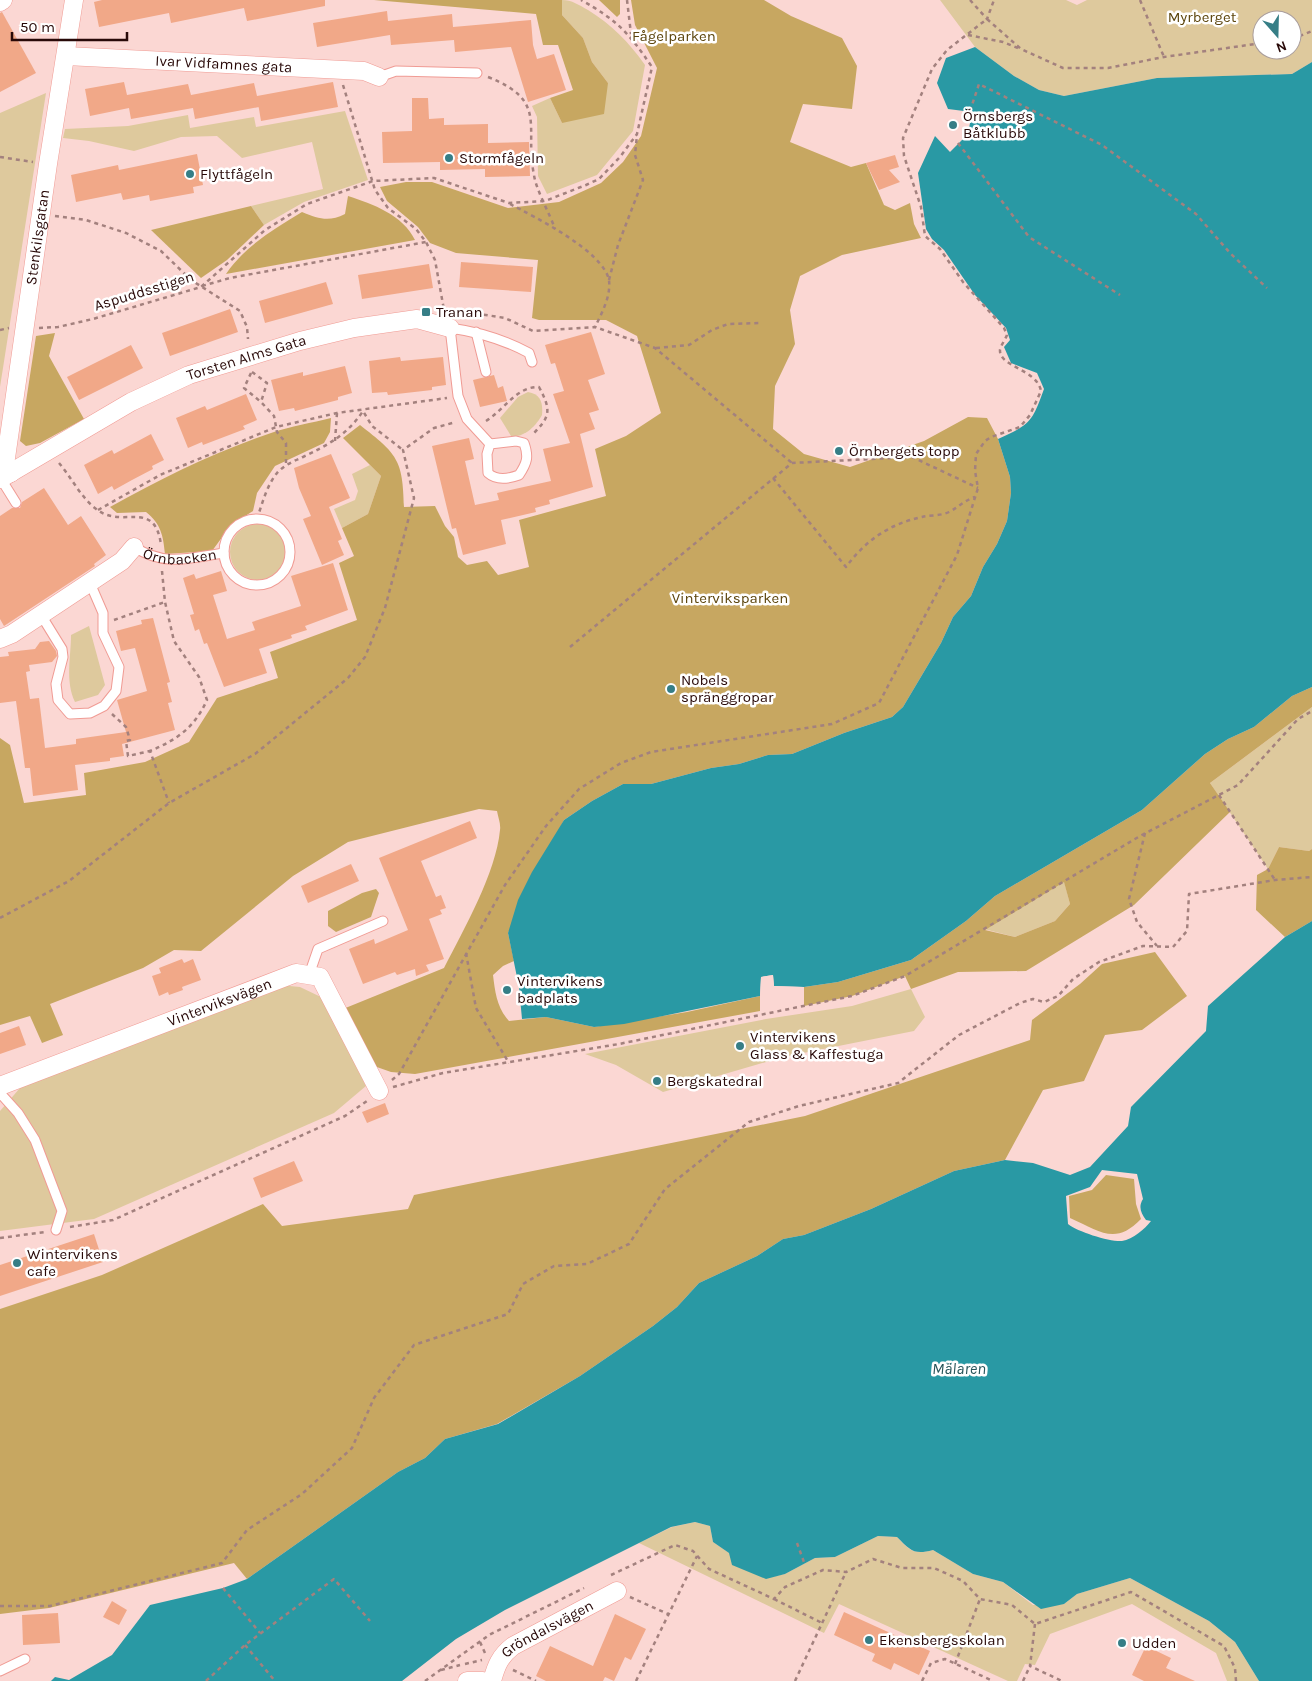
<svg xmlns="http://www.w3.org/2000/svg" width="1312" height="1681" font-family="Karla,sans-serif">
<rect width="100%" height="100%" fill="#fbd7d3"/>
<g fill="#dec99d" fill-rule="evenodd">
<path d="M562,0C572,0 579,5 588,10C612,25 628,41 645,65L633,131L597,175L547,194L538,176L537,117L532,106L550,98L562,123L608,83L592,62L583,38L562,15Z"/>
<path d="M940,0H1066L1077,5L1087,0H1312V62L1292,74L1157,78L1064,96L1039,90L1014,76L975,47ZM1262,20H1292V50H1262Z"/>
<path d="M46,93L0,387V113Z"/>
<path d="M345,111L368,180L304,202L264,225L251,206L323,189L312,142L242,158L217,136L181,137L134,151L89,141L63,138L65,129L128,126L188,115L190,128L254,117L256,127Z"/>
<path d="M528,392C541,394 543,403 542,415C536,426 524,438 511,436L500,418L518,397Z"/>
<path d="M370,465L381,476L368,514L342,528L334,509L355,500L358,491L352,474Z"/>
<circle cx="258" cy="552" r="28"/>
<path d="M89,626L105,685L98,695L75,702C65,681 71,657 71,635Z"/>
<path d="M1312,707V849L1309,851L1279,847L1268,869L1210,783Z"/>
<path d="M1064,881L1070,904L1055,921L1015,937L984,929Z"/>
<path d="M279,985L300,987L323,998L366,1086L334,1113L94,1219L0,1231V1111L20,1088Z"/>
<path d="M911,989L925,1017L914,1031L783,1057L663,1092L616,1065L585,1054L766,1019L852,1006Z"/>
<path d="M695,1522L710,1526L713,1542L766,1578L785,1574L815,1558L835,1557L878,1536L897,1537C910,1551 914,1555 933,1550L973,1574L1003,1582L1033,1605L1064,1604L1077,1594L1130,1578L1209,1621L1235,1642L1259,1681H1227L1216,1653L1132,1604L1050,1634L1035,1665L1025,1664L1017,1681H1008L839,1604L824,1633L639,1543L672,1527Z"/>
</g>
<g fill="#c7a761" fill-rule="evenodd">
<path d="M374,0H562V15L583,38L592,62L608,83L604,114L562,123L550,98L573,90L558,45H543L536,14Z"/>
<path d="M599,0H620V14L617,17Z"/>
<path d="M631,0H764L791,16L842,38L857,66L852,109L803,104L790,142L851,167L866,163L884,205L895,210L910,203L914,224L921,238L842,255L800,276L790,310L795,344L775,386L773,429L804,454L850,467L924,441L968,417L987,418L998,439L1010,477L1011,493L1007,521L997,544L983,567L971,596L953,617L941,643L903,707L892,717L844,733L792,754L768,755L739,764L711,768L651,784H623L592,801L564,820L508,933L514,961L503,966L493,975C495,992 497,1008 509,1021L546,1017L594,1027L687,1012L760,996V1011L415,1074L391,1072L374,1066L343,1009L444,968C464,929 496,873 500,830C501,824 498,817 497,811L479,809L348,842L293,876L201,951L174,950L143,968L50,1004L63,1035L42,1043L30,1016L0,1025V738L10,745L24,803L86,795L84,773L145,762L189,742L217,698L278,678L270,652L357,620L339,563L354,556L342,528L368,514L381,476L343,438L360,425C397,454 403,459 404,507L435,506L445,526L454,537L458,557L467,565L487,561L498,575L529,567L519,520L606,496L595,449L626,436L661,413L637,336L606,320H539L532,318L538,260L456,253L430,243L418,227L387,201L380,187L406,182H432L508,208L559,202L601,183L623,162L641,136L657,68L635,25Z"/>
<path d="M348,196C373,204 403,215 415,240L226,274C245,246 274,229 302,212C319,219 329,222 345,214Z"/>
<path d="M251,206L264,225L227,260L201,278L151,230Z"/>
<path d="M55,333L49,356L84,419L40,443L26,446L20,441L36,336Z"/>
<path d="M331,418L330,432L324,443L275,466L257,493L253,511L231,525L212,551L165,554C163,535 161,524 146,512L117,513L110,507C162,478 215,452 271,433C291,426 312,423 331,418Z"/>
<path d="M1312,687V707L1210,783L1230,812L1134,905L1026,971L958,972L911,989L905,976L852,996L804,1006V987L838,982L911,960L966,921L995,896L1142,810L1205,754L1228,739L1254,727L1292,696ZM1064,882L1070,904L1055,921L1015,937L985,930Z"/>
<path d="M1279,847L1309,851L1312,849V921L1285,937L1256,910L1257,875L1268,869Z"/>
<path d="M376,889L379,893L371,917L336,932L328,926V911L362,893Z"/>
<path d="M1155,952L1187,996L1142,1030L1105,1035L1084,1081L1043,1090L1005,1160L954,1171L871,1209L804,1235L783,1239L757,1256L699,1283L677,1307L653,1326L580,1376L497,1424L445,1439L425,1458L398,1472L247,1579L234,1563L49,1608L0,1614V1309L102,1275L263,1204L282,1226L408,1209L414,1195L805,1116L1030,1040L1032,1020L1080,984L1102,964Z"/>
<path d="M1106,1175L1134,1179L1136,1204L1141,1219C1115,1246 1100,1231 1070,1218L1069,1196L1092,1190Z"/>
</g>
<g fill="#2999a4" fill-rule="evenodd">
<path d="M975,47L1014,76L1039,90L1064,96L1157,78L1292,74L1312,62V687L1292,696L1254,727L1228,739L1205,754L1142,810L995,896L966,921L911,960L838,982L804,987L774,986L773,975L761,977L760,996L624,1024L594,1027L546,1017L522,1019L519,987L508,933L518,900L532,872L564,820L592,801L623,784H651L711,768L739,764L768,755L792,754L844,733L892,717L903,707L941,643L953,617L971,596L983,567L997,544L1007,521L1011,493L1010,477L998,439C1031,424 1032,422 1044,389L1037,373L1011,363L1004,347L1010,340L1006,328L975,295L944,250L932,239L926,229L918,173L935,136L950,152L968,134L972,112L948,109L937,83L946,58Z"/>
<path d="M1312,921V1681H1259L1235,1642L1209,1621L1130,1578L1077,1594L1064,1604L1041,1609L1003,1582L973,1574L933,1550C914,1555 911,1551 897,1537L878,1536L835,1557L815,1558L785,1574L766,1579L732,1565L729,1553L713,1542L710,1526L695,1522L671,1527L505,1610L456,1639L402,1681H51L55,1677L69,1680L112,1655L150,1605L223,1588L247,1579L398,1472L425,1458L445,1439L498,1424L580,1376L653,1326L677,1307L699,1283L757,1256L783,1239L804,1235L871,1209L954,1171L1005,1160L1033,1163L1070,1175L1090,1167L1128,1126L1131,1107L1206,1031L1208,1006L1285,937ZM1102,1170L1137,1174L1143,1199C1138,1207 1141,1213 1146,1220L1151,1221C1145,1229 1133,1239 1122,1241C1110,1242 1078,1232 1068,1224L1066,1196L1090,1187Z"/>
</g>
<path fill="#fbd7d3" d="M773,975L774,986L804,987V989L773,988L771,978L763,979L762,996H760L761,977Z"/>
<g fill="#f1a888">
<path d="M102,0H325V6L247,21L244,8L171,23L169,13L99,27L94,2Z"/>
<path d="M387,11L388,21L452,14L453,27L531,20L533,45L537,59L554,54L566,90L528,102L511,47L455,52L454,40L391,45L390,35L317,47L313,23Z"/>
<path d="M2,12L36,73L0,92V13Z"/>
<path d="M124,82L127,95L188,84L191,95L254,83L257,96L333,82L338,107L261,121L258,103L259,107L195,119L193,108L131,119L129,108L90,116L85,89Z"/>
<path d="M412,98H428L429,119L444,118V125L488,124V143L529,142L530,176L485,177V169L440,170V162L383,163L382,132L412,131Z"/>
<path d="M197,154L203,185L193,187L194,193L150,201L149,195L123,200L121,193L76,202L71,175L118,165L119,170Z"/>
<path d="M895,155L899,167L889,170L900,182L879,190L866,163Z"/>
<path d="M461,262L533,267L531,292L459,287Z"/>
<path d="M429,264L433,288L362,299L358,275Z"/>
<path d="M326,282L333,304L265,323L259,301Z"/>
<path d="M230,309L238,332L170,356L162,333Z"/>
<path d="M591,332L605,374L588,380L599,410L589,413L595,429L580,434L593,487L549,500L550,504L535,508L536,512L501,520L506,544L463,555L456,528L452,529L432,446L469,438L474,459L465,461L475,505L499,500L497,493L551,481L543,449L570,443L553,394L564,391L555,363L551,364L545,345Z"/>
<path d="M131,345L143,368L79,400L67,377Z"/>
<path d="M400,357L401,361L443,357L446,385L432,387V390L388,395L387,392L372,393L369,361Z"/>
<path d="M345,366L352,393L338,397V400L307,408L295,411L294,408L279,411L271,380L303,372V376Z"/>
<path d="M494,375L498,388L503,386L507,401L480,407L473,380Z"/>
<path d="M246,394L257,420L243,426L245,429L203,445L202,442L188,448L176,418L205,406L207,410Z"/>
<path d="M151,434L164,460L152,466L153,469L132,480L114,490L112,486L98,494L84,465L112,450L114,454Z"/>
<path d="M331,454L350,498L329,507L342,539L338,541L344,555L322,565L303,519L311,516L299,488L294,468Z"/>
<path d="M44,488L68,525L81,516L106,555L94,564L95,566L4,626L0,619V516L12,508H20L22,502Z"/>
<path d="M333,563L348,610L305,626L307,630L291,635L292,638L259,649L267,673L224,687L207,643L204,644L199,629L195,631L190,615L194,614L183,578L194,574L196,579L221,571L227,591L213,595L227,639L255,630L252,622L301,606L291,576Z"/>
<path d="M153,618L170,682L167,683L172,702L168,703L175,730L122,744L124,756L110,758V761L75,765L78,790L33,796L30,768H25L16,701L0,703V657L9,656L8,652L35,649L40,642L49,641L56,651L57,656L52,662L29,665L30,671L26,672L30,699L39,698L45,748L76,744V739L126,732L117,700L147,691L135,648L121,651L116,631L142,624L141,620Z"/>
<path d="M470,821L477,838L421,861L436,897L441,895L446,908L440,910L442,914L429,919L444,959L426,965L429,971L416,976L415,969L397,975L395,972L363,984L349,949L374,939L375,944L408,930L379,858Z"/>
<path d="M351,864L359,881L308,903L301,886Z"/>
<path d="M182,959L184,963L193,959L201,980L182,987L183,990L169,995L168,992L159,996L152,976L161,973L159,968Z"/>
<path d="M19,1026L26,1045L0,1054V1033Z"/>
<path d="M385,1103L389,1114L367,1123L362,1112Z"/>
<path d="M294,1161L303,1181L261,1198L253,1178Z"/>
<path d="M94,1234L103,1262L0,1296V1265Z"/>
<path d="M112,1601L127,1610L119,1625L103,1617Z"/>
<path d="M844,1612L930,1651L919,1675L894,1663L891,1670L872,1661L875,1654L834,1635Z"/>
<path d="M58,1613L60,1643L23,1645L22,1615Z"/>
<path d="M615,1614L646,1629L631,1660L625,1657L614,1681L605,1677L603,1681H546L536,1676L550,1646L593,1666Z"/>
<path d="M1146,1646L1171,1658L1166,1668L1195,1681H1144L1132,1675Z"/>
</g>
<g fill="none" stroke-linecap="round" stroke-linejoin="round">
<defs>
<g id="lane">
<path d="M379,77L396,71L477,73"/>
<path d="M476,332L486,372"/>
<path d="M490,444L516,441L524,443C529,457 527,463 519,475C508,479 497,481 488,473L487,454L490,444L467,419L458,396L450,328C479,332 503,339 529,353L532,362"/>
<path d="M1,479L16,503"/>
<circle cx="257" cy="552" r="33"/>
<path id="s1" d="M134,547C166,567 188,558 224,553"/>
<path d="M41,615L62,649L63,657L56,684L58,700L70,714L90,713L104,706L116,691L119,667L103,633V613L90,583"/>
<path d="M309,975L318,949L383,921"/>
<path d="M0,1093L18,1113L35,1140L62,1211L56,1230"/>
<path d="M0,1671L25,1659"/>
</g>
<g id="street">
<path d="M0,2L3,0"/>
<path id="s2" d="M66,56L364,71L379,77"/>
<path id="s3" d="M11,473L5,465L48,164L74,0"/>
<path id="s4" d="M0,479L131,402L189,375L300,341L354,328L417,319L450,328"/>
<path d="M0,639L12,634L122,561L134,547"/>
<path id="s5" d="M0,1086L296,973L320,977L379,1091"/>
<path d="M467,1681H483"/>
<path id="s6" d="M492,1681C496,1666 500,1656 513,1646L617,1591"/>
</g>
</defs>
<use href="#lane" stroke="#f09b94" stroke-width="11"/>
<use href="#street" stroke="#f09b94" stroke-width="19"/>
<g stroke="#a3817e" stroke-width="2.5" stroke-dasharray="4 4" stroke-linecap="butt">
<path d="M627,0L631,34"/>
<path d="M970,0L987,19L994,0"/>
<path d="M1140,0L1164,57"/>
<path d="M968,35L1003,42L1018,48"/>
<path d="M1292,39L1312,31"/>
<path d="M488,77C549,101 524,126 534,175C536,190 550,214 555,229"/>
<path d="M343,85L375,190L388,208L416,229L426,242L435,260L444,310"/>
<path d="M970,111L979,84L1102,145L1196,214L1230,253L1267,288"/>
<path d="M958,143L1029,237L1120,295"/>
<path d="M0,157L33,162"/>
<path d="M510,204C535,217 603,251 609,280C611,296 602,313 595,327"/>
<path d="M55,216L86,220L126,233L161,251L191,280L240,311L247,327L248,339"/>
<path d="M609,280L618,245L643,180L635,155L637,135"/>
<path d="M202,286L230,278L426,242"/>
<path d="M462,317L467,312L505,318L533,331L595,327L655,348L792,463"/>
<path d="M39,328L58,327L93,319L201,287L265,230L307,204L373,181L434,178L509,203L545,201L586,185L599,179L620,157L637,134L652,67C629,33 617,20 581,0"/>
<path d="M0,330L9,328"/>
<path d="M656,348L689,345L712,330L728,324L759,323"/>
<path d="M252,372L267,383L261,402L274,416L277,432L286,443V465"/>
<path d="M251,373L244,388L261,402"/>
<path d="M486,421C504,410 517,386 539,387C552,411 550,417 532,435"/>
<path d="M335,441L337,413"/>
<path d="M59,463C72,478 82,500 99,511C124,528 155,499 161,545"/>
<path d="M773,478L846,567C865,541 889,524 922,517C930,515 941,516 949,512C959,507 963,501 975,497"/>
<path d="M98,510L160,475L276,427L337,413L447,398"/>
<path d="M257,519C262,504 267,485 277,473C284,465 294,461 303,457C328,445 347,435 363,411L372,426L403,450"/>
<path d="M162,571L165,602L174,641L199,677L207,700C194,728 178,739 150,751L169,803"/>
<path d="M114,620L165,602"/>
<path d="M570,647L792,463L912,457L978,488"/>
<path d="M112,714L126,727L130,740L126,741L128,756L150,751"/>
<path d="M1219,795L1275,880"/>
<path d="M1145,833L1129,899L1137,922L1157,946"/>
<path d="M0,918L69,881L169,803L255,754L348,678L365,657L385,608L414,498L403,450L434,428L456,422"/>
<path d="M466,953L476,1008L509,1063"/>
<path d="M392,1080L399,1074L505,885L546,826L579,789L621,763L651,752L832,724L879,703L957,555L978,488L975,471L976,454L985,441L991,437L1020,427L1030,415L1041,391C1037,369 999,367 1000,350C1001,345 1005,340 1007,335L1004,328L963,282L940,249L925,236L921,207L904,156L903,138L932,69L947,50L987,19L1021,49L1063,68H1108L1164,57L1262,43"/>
<path d="M393,1087L443,1073L619,1044L852,996L905,976L1140,836L1238,785L1298,719L1312,711"/>
<path d="M70,1227L113,1220L345,1116L367,1101"/>
<path d="M0,1238L45,1232"/>
<path d="M797,1543L805,1565"/>
<path d="M611,1575L675,1545L693,1551L709,1569L774,1599L785,1587L823,1570L846,1572L873,1559L902,1568H934L963,1581L980,1599L1012,1605L1035,1624L1131,1592L1224,1646L1235,1668L1236,1681"/>
<path d="M223,1588L260,1633"/>
<path d="M630,1597L668,1614"/>
<path d="M774,1599L822,1623"/>
<path d="M0,1606H50L222,1563L247,1530L302,1494L352,1448L374,1398L414,1345L508,1314L523,1284L554,1266L587,1264L629,1244L665,1189L749,1122L799,1106L898,1083L959,1035L1020,1003L1033,999L1044,1002L1058,996L1073,979L1099,962L1143,946L1173,947L1187,931L1189,894L1275,880L1312,877"/>
<path d="M1035,1624L1030,1666L1062,1681"/>
<path d="M480,1642L485,1653"/>
<path d="M245,1645L275,1681"/>
<path d="M465,1664L482,1660"/>
<path d="M955,1664L980,1599"/>
<path d="M441,1670L460,1665"/>
<path d="M513,1670L536,1681"/>
<path d="M206,1681L245,1645L334,1579L370,1621"/>
<path d="M425,1681L489,1635L584,1588"/>
<path d="M636,1681L697,1556"/>
<path d="M795,1681L846,1572"/>
<path d="M922,1681L931,1663L945,1659L993,1681"/>
<path d="M1023,1681L1030,1666"/>
</g>
<use href="#lane" stroke="#fff" stroke-width="9"/>
<use href="#street" stroke="#fff" stroke-width="18"/>
</g>
<g fill="#367e86" stroke="#fff" stroke-width="2">
<circle cx="953" cy="125" r="5"/>
<circle cx="449" cy="158" r="5"/>
<circle cx="190" cy="174" r="5"/>
<rect x="421" y="307" width="10" height="10" rx="2.5"/>
<circle cx="839" cy="451" r="5"/>
<circle cx="671" cy="689" r="5"/>
<circle cx="507" cy="990" r="5"/>
<circle cx="740" cy="1046" r="5"/>
<circle cx="657" cy="1081" r="5"/>
<circle cx="17" cy="1263" r="5"/>
<circle cx="869" cy="1640" r="5"/>
<circle cx="1122" cy="1643" r="5"/>
</g>
<g text-anchor="middle" stroke-width="5" stroke-linejoin="round" paint-order="stroke">
<g font-size="15" fill="#5c450d" stroke="#fff">
<text x="1202" y="22">Myrberget</text>
<text x="674" y="41">Fågelparken</text>
<text x="730" y="603">Vinterviksparken</text>
</g>
<g font-size="15" fill="#280908" stroke="#fff">
<text dy="5" stroke="none"><textPath href="#s2" startOffset="158">Ivar Vidfamnes gata</textPath></text>
<text dy="5" stroke="none"><textPath href="#s3" startOffset="240">Stenkilsgatan</textPath></text>
<text transform="translate(144 291) rotate(-17)" y="5">Aspuddsstigen</text>
<text dy="5" stroke="none"><textPath href="#s4" startOffset="276">Torsten Alms Gata</textPath></text>
<text dy="5" stroke="none"><textPath href="#s1" startOffset="48">Örnbacken</textPath></text>
<text dy="5" stroke="none"><textPath href="#s5" startOffset="235">Vinterviksvägen</textPath></text>
<text dy="5" stroke="none"><textPath href="#s6" startOffset="80">Gröndalsvägen</textPath></text>
</g>
<g font-size="15" fill="#280908" stroke="#fff" text-anchor="start">
<text x="963" y="121">Örnsbergs<tspan x="963" dy="17">Båtklubb</tspan></text>
<text x="459" y="163">Stormfågeln</text>
<text x="200" y="179">Flyttfågeln</text>
<text x="436" y="317">Tranan</text>
<text x="849" y="456">Örnbergets topp</text>
<text x="681" y="685">Nobels<tspan x="681" dy="17">spränggropar</tspan></text>
<text x="517" y="986">Vintervikens<tspan x="517" dy="17">badplats</tspan></text>
<text x="750" y="1042">Vintervikens<tspan x="750" dy="17">Glass &amp; Kaffestuga</tspan></text>
<text x="667" y="1086">Bergskatedral</text>
<text x="27" y="1259">Wintervikens<tspan x="27" dy="17">cafe</tspan></text>
<text x="879" y="1645">Ekensbergsskolan</text>
<text x="1132" y="1648">Udden</text>
</g>
<g font-size="16" font-style="italic" fill="#27555a" stroke="#fff">
<text x="959" y="1374">Mälaren</text>
</g>
</g>
<g transform="translate(1277 35) rotate(160)"><circle r="24" fill="#ffffff" stroke="#a99d9c"/>
<path d="M0-4L9 19L0 12L-9 19Z" fill="#367e86"/>
<text y="-8" font-size="14" font-weight="bold" text-anchor="middle" fill="#280908">N</text>
</g>
<path d="M12 32v8h115v-8" fill="none" stroke="#280908" stroke-width="2.5"/>
<text x="20" y="32" font-size="15" fill="#280908" stroke="#ffffff" stroke-width="4" paint-order="stroke">50 m</text>
</svg>
